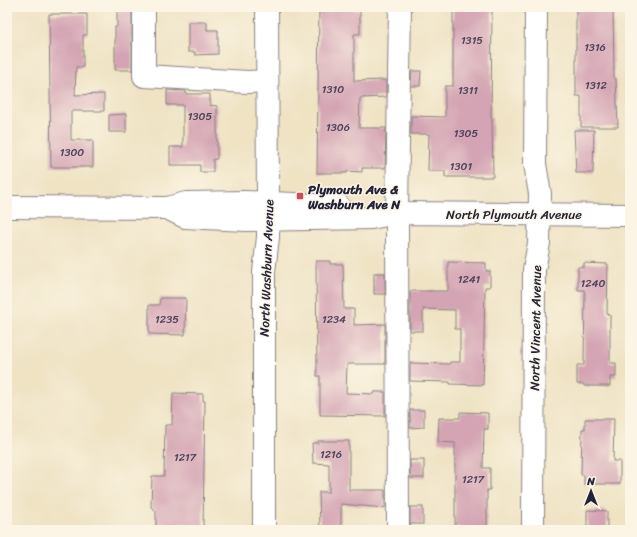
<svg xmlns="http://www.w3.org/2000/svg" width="637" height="537" font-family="Sriracha,sans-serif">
<rect width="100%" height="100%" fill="#fcf5e5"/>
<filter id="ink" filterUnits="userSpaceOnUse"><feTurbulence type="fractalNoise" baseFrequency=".025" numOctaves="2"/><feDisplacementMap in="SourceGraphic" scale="8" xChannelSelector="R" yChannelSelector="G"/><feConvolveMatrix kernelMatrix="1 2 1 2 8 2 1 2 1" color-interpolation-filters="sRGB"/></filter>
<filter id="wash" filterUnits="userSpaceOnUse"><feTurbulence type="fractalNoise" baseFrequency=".012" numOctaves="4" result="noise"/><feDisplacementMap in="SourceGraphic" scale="16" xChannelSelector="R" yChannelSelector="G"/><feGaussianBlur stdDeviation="0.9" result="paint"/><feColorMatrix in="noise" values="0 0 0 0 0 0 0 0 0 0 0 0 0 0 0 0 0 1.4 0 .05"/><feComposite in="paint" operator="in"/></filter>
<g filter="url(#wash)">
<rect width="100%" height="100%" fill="#efe3c4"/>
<g id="blocks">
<g fill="#d4a4b4">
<path d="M319,7H341V10H360V34H354V81L386,80V97L360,98L359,128H386L385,168H362V172L347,171V173H317Z"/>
<path d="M453,7H492L491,118H492L493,177H445V171H428L429,134H411V116L445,117V86H453Z"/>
<path d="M576,7H613L614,79H616L618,127H581V96H576Z"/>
<path d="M117,11H132V70H115V27H117Z"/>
<path d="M49,14H87V35H83V67H76L75,95L104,94V111H71V140H93V167H51Z"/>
<path d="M188,22H207V30H218V54L195,55V52H188Z"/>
<path d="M412,71H421L420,86H411Z"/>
<path d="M167,90L186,91V94H210V105L217,106V159H213V172H200V165H170V147H183V105H167Z"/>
<path d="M126,114V132H109V115Z"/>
<path d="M574,130H594L593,173H576Z"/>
<path d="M316,261H330V264H343L344,309H354V325L385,324V364H347L346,393L374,394V392H385V416L320,415V376H317Z"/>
<path d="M448,262L486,263V271H490V287H485L483,385L450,384V382L410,381V363L450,364V362H460V329H455V310L423,309V331H410V291H448Z"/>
<path d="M584,263L608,264L607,314L610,315V363H616V377H610V386H584V384H577V365H584V363L585,294L584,290H578V267H584Z"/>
<rect x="374" y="273" width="11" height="21"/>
<path d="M161,298H186L185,335L149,334V305H159L160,299Z"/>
<path d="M173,393L203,394V401H205L203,528L156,527V511L151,507L152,476H164L165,425H172Z"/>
<path d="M410,410H424V427L410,428Z"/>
<path d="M460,412L488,413V429H484L483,468H490V490H487V530H460V527H455V443L438,442L439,418H460Z"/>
<path d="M585,419H614L613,461H620V484H584V475H581L582,429H585Z"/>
<path d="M318,441H349V490H385V508L341,504V530H320L319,492H329V464L313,463L312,443H318Z"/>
<rect x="410" y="460" width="14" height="18"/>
<rect x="410" y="507" width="13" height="17"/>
<path d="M587,510L607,511V530H587Z"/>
</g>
</g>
</g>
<g filter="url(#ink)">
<use href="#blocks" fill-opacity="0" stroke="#888280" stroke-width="1"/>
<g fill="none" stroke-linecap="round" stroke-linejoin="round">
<defs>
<g id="minor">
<path d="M144,7V76L248,82L266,81"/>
<path d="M7,207L167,208L186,203L246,202L339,206"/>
<path d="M167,208L185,217L246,220L371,218L397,213L630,215"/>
<path d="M264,530V272L268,237V202L267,7"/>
<path d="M398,530L397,213L400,7"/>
<path d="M533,530L534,270L539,243L540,194L535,164L536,7"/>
</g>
</defs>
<use href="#minor" stroke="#888280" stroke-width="24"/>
<use href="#minor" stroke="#fff" stroke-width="22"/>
</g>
</g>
<rect fill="#d1495b" stroke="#fcf5e5" stroke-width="1.5" x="296" y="192" width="8" height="8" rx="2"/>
<g text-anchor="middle" stroke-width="3" stroke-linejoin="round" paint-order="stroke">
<g font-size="11" fill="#4e4259">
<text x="472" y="44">1315</text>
<text x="595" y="51">1316</text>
<text x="596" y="89">1312</text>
<text x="333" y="93">1310</text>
<text x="468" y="94">1311</text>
<text x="200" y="120">1305</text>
<text x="338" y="131">1306</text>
<text x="466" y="137">1305</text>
<text x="72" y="156">1300</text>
<text x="461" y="170">1301</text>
<text x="469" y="283">1241</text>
<text x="593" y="287">1240</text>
<text x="167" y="323">1235</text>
<text x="334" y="323">1234</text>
<text x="331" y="458">1216</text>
<text x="185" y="461">1217</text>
<text x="473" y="483">1217</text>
</g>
<g font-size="13" font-weight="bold" fill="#22223b" stroke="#fcf5e5" text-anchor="start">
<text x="308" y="194">Plymouth Ave &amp;<tspan x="308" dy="15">Washburn Ave N</tspan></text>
</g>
<g font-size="13" fill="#22223b" stroke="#fcf5e5">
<text x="514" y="219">North Plymouth Avenue</text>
<text transform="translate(266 268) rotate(-88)" y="5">North Washburn Avenue</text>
<text transform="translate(535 328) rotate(-89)" y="5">North Vincent Avenue</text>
</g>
</g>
<rect width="637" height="537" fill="none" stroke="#fcf5e5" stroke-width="24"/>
<g transform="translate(591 491)" stroke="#fcf5e5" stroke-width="3" paint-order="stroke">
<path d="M0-3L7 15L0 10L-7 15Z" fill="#22223b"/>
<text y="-6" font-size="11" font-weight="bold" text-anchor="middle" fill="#22223b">N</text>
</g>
</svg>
